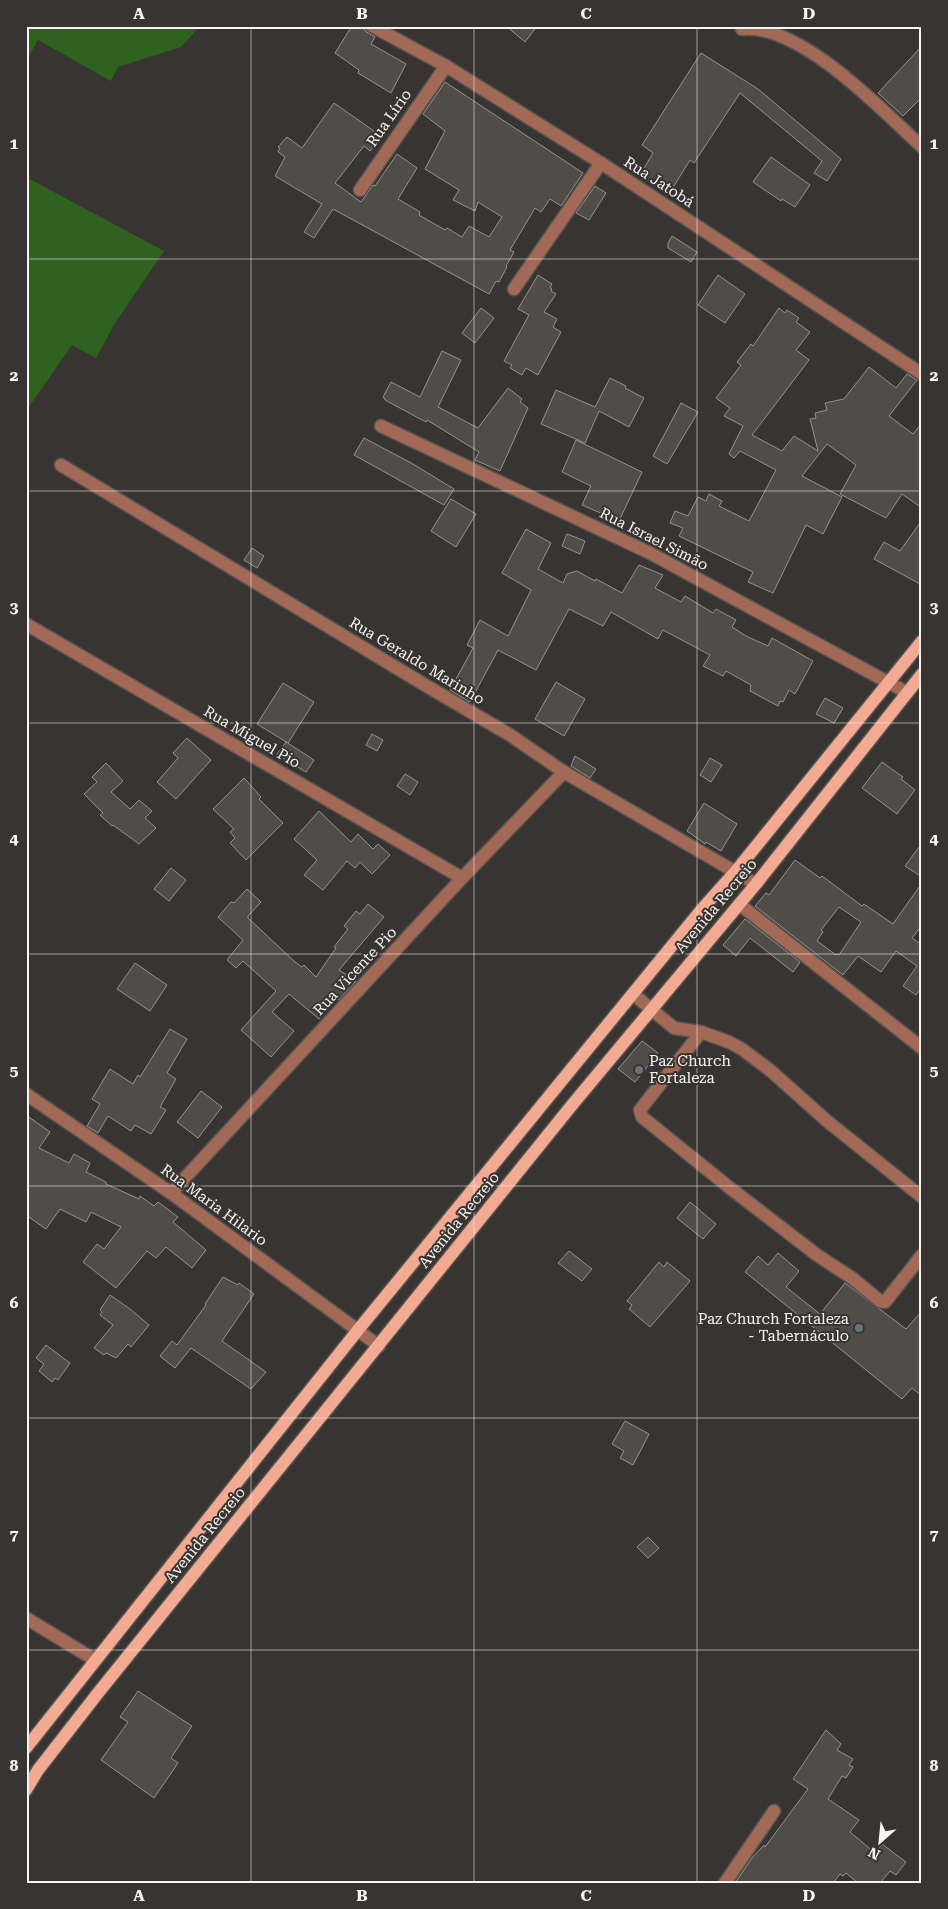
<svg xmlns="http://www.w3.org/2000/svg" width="948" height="1909" font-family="'Roboto Serif',serif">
<rect width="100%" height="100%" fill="#383431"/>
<g fill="#2f621f">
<path d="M26,26H200L181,47L118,67L111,81L38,40L26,61Z"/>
<path d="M26,177L164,251L115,323L96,358L72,345L26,411Z"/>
</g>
<g fill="#504c48" stroke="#97928e" fill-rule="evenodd">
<path d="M352,26H364L365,31L375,37L371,44L406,64L391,93L358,73L359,70L335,53Z"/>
<path d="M506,26H537L525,42Z"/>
<path d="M922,46V97L903,116L878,93Z"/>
<path d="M701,53L758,89L841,159L827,181L814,173L822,161L740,93L694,163L690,160L669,194L640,175L653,153L642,145Z"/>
<path d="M445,82L583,173L561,206L550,199L541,212L535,208L510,250L514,252L506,266L507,267L499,282L496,281L489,294L333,209L314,238L304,232L322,204L275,176L285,157L278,152L280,148L278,147L287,137L302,148L334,103L381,136L370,151L364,146L335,183L361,202L373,185L375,186L397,154L417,168L398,199L420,212L419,215L445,230L447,228L462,237L469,226L489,237L502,217L478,202L475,211L453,200L459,190L425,169L445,131L423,114Z"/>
<path d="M771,157L810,185L795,207L782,199L781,201L753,182Z"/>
<path d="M595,186L606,193L589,220L576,213Z"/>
<path d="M672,236L697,252L691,262L668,248V243Z"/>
<path d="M538,275L552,284L550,288L552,289L551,291L556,294L544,312L557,319L553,327L561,332L538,375L526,368L522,375L510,368L512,365L504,361L529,315L518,309Z"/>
<path d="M718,275L745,294L725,323L698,305Z"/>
<path d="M481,308L494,318L475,343L462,333Z"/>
<path d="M779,308L785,313L787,310L799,318L796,322L810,332L796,350L809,360L752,435L782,451L794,436L818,451L810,419L816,418L815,413L827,410L825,403L844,399L869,367L896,388L907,374L917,380L889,416L913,434L922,423V508L902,494L886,518L840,494L856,465L827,444L802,476L842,497L823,534L806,525L773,593L748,582L753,572L679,536L683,528L670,523L675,511L688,516L698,497L706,501L709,494L722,501L719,506L749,521L776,470L740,451L734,458L729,454L743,426L724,416L730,408L716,398L741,365L737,362L751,344L753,346Z"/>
<path d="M442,351L461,360L438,407L478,428L508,388L522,399L520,402L528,408L500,471L475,460L479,452L427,420L426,422L385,400V399L383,397L391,382L420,397Z"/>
<path d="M610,378L626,386L625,388L644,398L629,427L599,411L585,443L541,424L556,390L595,407Z"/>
<path d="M681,403L698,412L667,464L653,456Z"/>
<path d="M364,438L413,464L454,489L444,505L354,455Z"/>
<path d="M576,440L642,472L619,521L582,505L591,486L562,472Z"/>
<path d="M451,499L476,514L456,547L431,531Z"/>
<path d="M922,520V585L874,559L884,542L900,551Z"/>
<path d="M526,529L551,543L538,569L563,583L567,574L577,571L595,581L596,579L622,593L639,565L663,575L655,588L681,602L685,596L713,613L716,609L736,620L732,627L746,636L768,646L772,638L813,661L795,694L789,690L783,702L780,701L778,706L750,691L751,685L726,671L723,676L703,666L710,655L663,630L658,639L611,612L603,626L569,609L536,670L498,650L470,702L450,690L473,648L467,645L480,620L508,636L531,590L502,573Z"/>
<path d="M567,534L585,541L580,554L562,546Z"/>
<path d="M252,548L264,556L257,568L244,560Z"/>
<path d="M556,682L585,699L564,736L535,719Z"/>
<path d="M283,683L314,702L288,743L257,724Z"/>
<path d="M825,698L843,708L834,723L816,714Z"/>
<path d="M372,734L383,740L377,751L366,745Z"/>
<path d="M187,738L211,760L176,799L157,782L178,758L173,753Z"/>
<path d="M286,742L314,760L306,772L296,766L295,767L277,754Z"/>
<path d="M575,756L596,769L590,778L571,766Z"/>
<path d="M710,758L722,765L711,782L700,775Z"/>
<path d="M882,762L903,777L901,779L915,790L897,814L862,788Z"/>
<path d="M106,763L123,781L111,792L130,809L139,800L152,811L145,818L156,828L139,844L113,825L112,826L100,815L103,813L84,794L97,782L92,777Z"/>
<path d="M405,774L418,782L410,795L397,786Z"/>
<path d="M244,778L261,797L259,799L283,823L246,860L230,843L235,838L230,832L234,829L213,809Z"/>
<path d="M704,803L737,824L721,851L706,842L705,844L687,831Z"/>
<path d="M319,811L351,842L358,834L373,849L378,844L390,855L372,874L360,862L355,868L347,861L323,890L304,875L317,860L294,839Z"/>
<path d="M922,843V877L905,866Z"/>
<path d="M795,860L820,878L822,876L862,906L864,904L893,924L922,883V925L912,938L922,945V987L916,995L903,986L917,966L896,951L881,972L858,956L843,975L755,906L766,893L769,895ZM839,907L861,922L839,955L837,954L836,955L817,941L823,932L821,930Z"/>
<path d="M171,868L186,880L169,901L154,889Z"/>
<path d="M247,889L261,902L248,916V918L295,962L302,967L304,965L316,977L336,948L334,947L348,929L344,926L356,911L360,914L368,904L384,917L339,970L356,981L339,1000L336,998L319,1019L289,994L272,1012L294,1031L271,1057L241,1030L276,991L243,961L236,968L227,960L243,940L218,917L231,902L234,903Z"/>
<path d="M745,919L800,962L793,972L750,938L736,956L723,945Z"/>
<path d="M135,963L167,985L150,1011L117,989Z"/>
<path d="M170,1029L187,1039L167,1073L176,1079L160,1107L166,1110L151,1134L135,1125L131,1131L108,1116L98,1133L87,1126L100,1104L92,1099L110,1069L133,1084L138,1075L140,1077Z"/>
<path d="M642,1041L658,1053L635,1082L618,1069Z"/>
<path d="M201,1091L222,1107L198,1138L177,1122Z"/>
<path d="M26,1115L50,1132L39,1148L69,1163L74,1154L90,1163L86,1172L106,1182V1184L139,1199L140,1196L154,1206L158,1202L178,1217L173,1222L206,1250L192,1268L166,1247L156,1258L147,1251L116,1288L83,1262L97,1244L104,1249L121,1227L91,1212L86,1222L60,1209L46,1229L26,1215Z"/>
<path d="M690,1202L716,1224L703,1239L677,1218Z"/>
<path d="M569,1251L592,1269L582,1281L558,1263Z"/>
<path d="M778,1253L799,1271L786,1287L820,1314L845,1283L906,1329L922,1311V1396L912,1388L902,1399L745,1272L758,1256L768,1265Z"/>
<path d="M659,1262L664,1267L667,1262L690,1281L650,1327L629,1309L632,1305L627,1301Z"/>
<path d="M223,1277L238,1285L239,1283L254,1294L222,1341L266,1372L251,1389L191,1348L175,1368L160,1356L172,1341L177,1345L206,1305L205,1304Z"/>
<path d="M110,1295L130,1309L149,1325L131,1347L128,1344L116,1358L106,1353L104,1355L94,1348L113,1325L100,1315L102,1312L100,1310Z"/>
<path d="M46,1345L70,1363L58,1380L55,1378L52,1382L39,1371L44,1364L36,1358Z"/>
<path d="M625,1421L649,1434L633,1465L620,1458L624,1451L612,1444Z"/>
<path d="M648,1537L659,1548L648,1558L637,1547Z"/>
<path d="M138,1691L192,1726L171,1758L178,1763L154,1798L101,1760L128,1722L120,1717Z"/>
<path d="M826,1730L841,1744L837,1750L853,1759L849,1765L853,1767L846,1778L842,1776L828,1799L859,1820L850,1832L875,1853L882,1844L906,1862L896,1875L890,1871L880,1883H858L846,1873L843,1876L840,1874L833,1883H735L752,1858L764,1845L765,1847L808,1789L793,1779Z"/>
</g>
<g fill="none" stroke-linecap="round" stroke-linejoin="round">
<defs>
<g id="minor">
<path d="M372,26L446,66L601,163L922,374"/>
<path d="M742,29C800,23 882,110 922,147"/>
<path d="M360,190L446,66"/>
<path d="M514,289L601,163"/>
<path d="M381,426L650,553L906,692"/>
<path d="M61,465L425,685L510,735L564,772L756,884"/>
<path d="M26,624L462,878"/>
<path d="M739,904L922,1048"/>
<path d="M633,994L674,1028L701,1032"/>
<path d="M26,1094L171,1193L379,1346"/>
<path d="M171,1193L462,878L564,772"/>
<path d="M922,1197L827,1121L771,1071L742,1049L729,1042L701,1032L640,1110L642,1117L730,1188L817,1255L852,1278L880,1301L885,1302L922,1255"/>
<path d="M26,1618L95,1660"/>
<path d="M725,1883L774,1811"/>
</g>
<g id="major">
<path d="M26,1748L358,1330L702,909L736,871L922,641"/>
<path d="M26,1790L38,1770L98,1693L572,1105L756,884L922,674"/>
</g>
</defs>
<use href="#minor" stroke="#575350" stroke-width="15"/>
<use href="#major" stroke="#575350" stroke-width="15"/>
<use href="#minor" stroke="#a36957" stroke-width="12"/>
<use href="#major" stroke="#f2aa93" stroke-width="12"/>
</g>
<path fill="none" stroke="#f7f4f2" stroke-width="1" stroke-opacity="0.55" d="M251,26V1883M474,26V1883M697,26V1883M26,259H922M26,491H922M26,723H922M26,954H922M26,1186H922M26,1418H922M26,1650H922"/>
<g fill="#6b7280" stroke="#383431" stroke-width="2">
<circle cx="639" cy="1070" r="5"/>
<circle cx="859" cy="1328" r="5"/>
</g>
<g text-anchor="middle" stroke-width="4" stroke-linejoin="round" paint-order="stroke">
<g font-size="15" fill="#f7f4f2" stroke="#383431">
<text transform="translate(389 118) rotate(-55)" y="5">Rua Lírio</text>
<text transform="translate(659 182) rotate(33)" y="5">Rua Jatobá</text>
<text transform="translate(654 539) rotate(27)" y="5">Rua Israel Simão</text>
<text transform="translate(417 661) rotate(31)" y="5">Rua Geraldo Marinho</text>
<text transform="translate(252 737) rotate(30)" y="5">Rua Miguel Pio</text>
<text transform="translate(716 906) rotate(-50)" y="5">Avenida Recreio</text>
<text transform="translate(355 971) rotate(-47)" y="5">Rua Vicente Pio</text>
<text transform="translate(214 1205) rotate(36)" y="5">Rua Maria Hilario</text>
<text transform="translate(459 1220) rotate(-51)" y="5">Avenida Recreio</text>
<text transform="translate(205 1535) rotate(-51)" y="5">Avenida Recreio</text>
</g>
<g font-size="15" fill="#f7f4f2" stroke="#383431" text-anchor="start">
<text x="649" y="1066">Paz Church<tspan x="649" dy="17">Fortaleza</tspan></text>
<text x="849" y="1324" text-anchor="end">Paz Church Fortaleza<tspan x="849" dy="17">- Tabernáculo</tspan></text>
</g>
</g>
<rect width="948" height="1909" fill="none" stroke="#383431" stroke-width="55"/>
<g transform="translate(880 1842) rotate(207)" stroke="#383431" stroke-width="4" paint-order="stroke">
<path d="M0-4L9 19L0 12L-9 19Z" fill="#f7f4f2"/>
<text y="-8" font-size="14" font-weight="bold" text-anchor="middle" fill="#f7f4f2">N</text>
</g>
<rect x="28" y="28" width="892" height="1854" fill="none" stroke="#f7f4f2" stroke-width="2"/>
<g font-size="16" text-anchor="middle" font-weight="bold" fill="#f7f4f2">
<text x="139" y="19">A</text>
<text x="362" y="19">B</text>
<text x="586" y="19">C</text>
<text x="809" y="19">D</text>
<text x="14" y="149">1</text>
<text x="934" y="149">1</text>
<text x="14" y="381">2</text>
<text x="934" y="381">2</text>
<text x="14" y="613">3</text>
<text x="934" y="613">3</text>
<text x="14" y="844">4</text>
<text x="934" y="844">4</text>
<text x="14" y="1076">5</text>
<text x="934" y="1076">5</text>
<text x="14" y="1308">6</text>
<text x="934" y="1308">6</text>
<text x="14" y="1540">7</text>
<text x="934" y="1540">7</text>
<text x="14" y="1771">8</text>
<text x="934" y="1771">8</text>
<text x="139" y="1901">A</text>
<text x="362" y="1901">B</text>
<text x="586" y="1901">C</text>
<text x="809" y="1901">D</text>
</g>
</svg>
